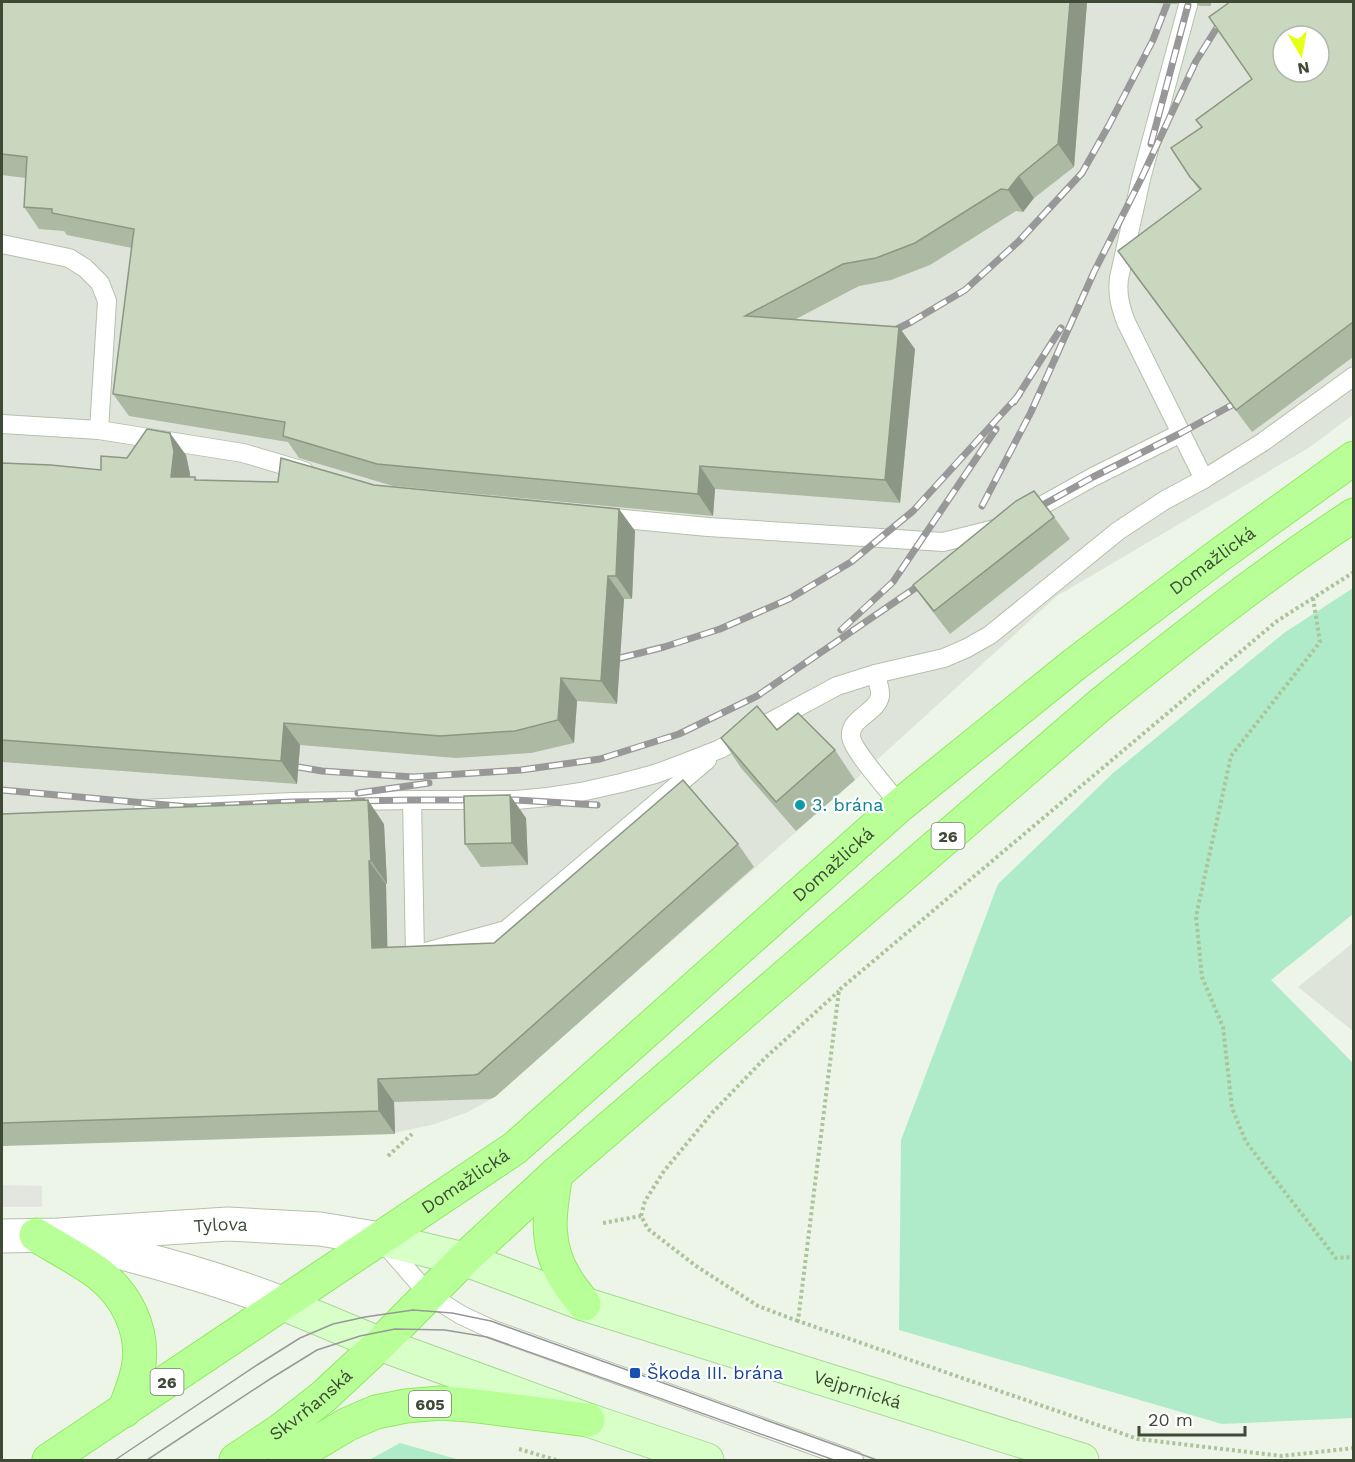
<svg xmlns="http://www.w3.org/2000/svg" width="1355" height="1462" font-family="'Work Sans',sans-serif">
<rect width="100%" height="100%" fill="#edf5e8"/>
<g fill="#dfe4da" fill-rule="evenodd">
<path d="M2,2H1353V415L1310,447L1057,596L855,780L493,1098L468,1112L435,1124L394,1133L2,1145ZM1283,36H1319V72H1283Z"/>
<path d="M1353,943V1031L1298,987Z"/>
</g>
<g fill="#afebc8">
<path d="M1353,588V914L1271,980L1353,1063V1418L1222,1424L899,1330L901,1140L998,884L1112,774L1284,633Z"/>
<path d="M400,1443L460,1460H369Z"/>
</g>
<path fill="#e3e6e0" d="M2,1185L42,1186V1207H2Z"/>
<g fill="none" stroke-linecap="round" stroke-linejoin="round">
<defs>
<g id="service">
<path d="M2,244L69,258L85,268L100,283L107,301L99,430"/>
<path d="M2,424L99,430L243,453L304,471"/>
<path d="M1181,433L1204,479L1263,442L1354,376"/>
<path d="M1023,516L1093,477L1181,433L1126,322C1120,306 1117,294 1119,278L1141,179L1188,5"/>
<path d="M603,517L708,527L943,542L999,528"/>
<path d="M875,674C877,680 881,689 880,696C877,713 849,718 851,737C853,751 890,792 900,805"/>
<path d="M412,800L415,955L506,930L707,760"/>
<path d="M143,809L292,802L412,800H516L548,797L581,792L621,783L655,774L682,764L720,749L837,686L875,674L944,658L967,648L990,635L1118,531L1165,500L1204,479"/>
<path d="M384,1243L429,1295L461,1315L491,1329L854,1460"/>
</g>
<g id="tertiary">
<path id="s1" d="M2,1236L59,1235L228,1224L320,1229L380,1239"/>
<path d="M81,1242C149,1260 218,1278 284,1304"/>
</g>
<g id="secondary">
<path id="s2" d="M380,1239L464,1259L584,1304L1082,1460"/>
<path d="M284,1304L380,1344L588,1420L707,1460"/>
</g>
<g id="primary">
<path d="M556,1174C549,1213 544,1246 567,1281C572,1289 578,1296 584,1304"/>
<path d="M36,1235C55,1247 81,1260 99,1274C126,1295 143,1328 139,1363C137,1379 130,1395 124,1411"/>
<path id="s3" d="M49,1460L515,1148L900,805L1075,664L1218,556L1354,458"/>
<path id="s4" d="M236,1460L281,1430L323,1397L380,1344L464,1259L556,1174L1100,705C1182,639 1265,573 1354,515"/>
<path d="M285,1460L296,1455L348,1424L376,1412L406,1406L440,1403L469,1405L588,1420"/>
</g>
</defs>
<use href="#service" stroke="#b3c1aa" stroke-width="20"/>
<use href="#tertiary" stroke="#b3c1aa" stroke-width="35"/>
<use href="#secondary" stroke="#aad796" stroke-width="35"/>
<use href="#primary" stroke="#90ea61" stroke-width="35"/>
<g stroke="#abc49b" stroke-width="4" stroke-dasharray="3 3" stroke-linecap="butt">
<path d="M1354,572L1277,621L839,990L798,1321L1138,1439L1282,1456L1354,1448"/>
<path d="M1313,598L1320,642L1231,756L1196,916L1202,977L1223,1027L1232,1108L1246,1142L1336,1258L1354,1257"/>
<path d="M388,1156L412,1134"/>
<path d="M603,1223L641,1216"/>
<path d="M798,1321L758,1306L696,1266L648,1229L641,1216L645,1201L664,1171L712,1113L765,1058L839,991"/>
<path d="M519,1449L556,1460"/>
</g>
<use href="#service" stroke="#fff" stroke-width="18"/>
<use href="#tertiary" stroke="#fff" stroke-width="33"/>
<use href="#secondary" stroke="#d8ffc8" stroke-width="33"/>
<use href="#primary" stroke="#b9ff97" stroke-width="33"/>
<g stroke="#989898" stroke-width="1.5">
<path d="M115,1460L257,1365L300,1338L333,1324L365,1317L413,1310L452,1313L491,1321L877,1460"/>
<path d="M147,1460L270,1379L317,1350L360,1336L395,1329L445,1330L487,1337L834,1460"/>
</g>
<defs>
<g id="rail">
<path d="M1151,144L1188,5"/>
<path d="M885,335L911,322L965,290L1019,241L1082,173L1109,125L1153,40L1167,4"/>
<path d="M1014,402L1061,328"/>
<path d="M982,506L1031,412L1094,272L1141,179L1196,61L1233,2"/>
<path d="M1030,512L1093,477L1181,433L1232,405"/>
<path d="M841,630L893,582L996,429"/>
<path d="M620,658L664,647L720,629L789,599L851,562L913,511L1019,395"/>
<path d="M298,767L322,771L413,777L521,770L600,759L679,734L757,696L930,578"/>
<path d="M2,790L189,807L292,802L412,800H516L597,805"/>
<path d="M358,793L429,783"/>
</g>
</defs>
<use href="#rail" stroke="#989898" stroke-width="7"/>
<use href="#rail" stroke="#fff" stroke-width="4.5" stroke-dasharray="14" stroke-linecap="butt"/>
</g>
<g fill="#acb9a3">
<path d="M2,2H1087L1074,167L1034,198L1023,212L1016,211L930,265L891,280L859,286L796,319L915,349L900,503L715,489L713,516L393,486L299,458L288,442L129,416L113,394L132,248L67,235L64,231L39,229L24,207L26,178L2,175Z"/>
<path d="M1127,2H1178L1177,4Z"/>
<path d="M1196,2H1211V6H1199Z"/>
<path d="M1353,2V357L1252,432L1134,274L1118,251L1200,191L1190,177L1201,127L1252,79Z"/>
<path d="M186,455L190,474V477H195L197,480L374,485L619,509L635,531L632,599H624L617,704L577,701L574,743L531,753L456,758L300,745L297,784L2,762V463L101,470L127,458Z"/>
<path d="M1054,517L1070,539L950,634L929,607L913,585Z"/>
<path d="M777,730L835,750L855,780L796,831L741,768L721,738Z"/>
<path d="M2,814L384,824L387,884H386L387,947L494,943L738,844L754,867L495,1097L490,1099L394,1102L395,1134L2,1146Z"/>
<path d="M526,818L528,865L481,867L465,844Z"/>
</g>
<g fill="#8c9684">
<path d="M1070,2H1087L1074,167L1058,144Z"/>
<path d="M1019,176L1034,198L1023,212L1008,190Z"/>
<path d="M899,327L915,349L900,503L885,480Z"/>
<path d="M170,433L186,455L190,474L187,500L171,477Z"/>
<path d="M700,466L715,489L713,516L698,494Z"/>
<path d="M619,509L635,531L632,599L616,576Z"/>
<path d="M608,576L624,599L617,704L601,681Z"/>
<path d="M561,678L577,701L574,743L558,720Z"/>
<path d="M284,723L300,745L297,784L281,761Z"/>
<path d="M510,795L526,818L528,865L512,843Z"/>
<path d="M368,800L384,824L387,884L371,861Z"/>
<path d="M369,861L386,884L388,971L372,948Z"/>
<path d="M378,1079L394,1102L395,1134L379,1111Z"/>
</g>
<g fill="#c8d7bd" stroke="#8c9684" stroke-width="1.5" fill-rule="evenodd">
<path d="M2,2H1070L1058,144L1019,176L1008,190L1001,189L915,243L876,258L843,264L745,316L899,327L885,480L700,466L698,494L377,464L283,436L285,422L113,394L134,229L52,213V209L24,207L27,157L2,154Z"/>
<path d="M1230,2H1353V322L1236,410L1118,251L1201,189L1190,177L1171,148L1202,127L1196,120L1252,79L1209,17ZM1283,36H1319V72H1283Z"/>
<path d="M147,429L170,433L174,451L171,477H195V480L278,482L281,458L374,485L619,509L616,576H608L601,681L561,678L558,720L515,731L440,736L284,723L281,761L2,740V463L51,465L101,470V456L127,458Z"/>
<path d="M1034,491L1054,517L934,611L913,585L1016,501Z"/>
<path d="M757,706L777,730L798,713L835,750L776,802L721,738Z"/>
<path d="M683,780L738,844L478,1074L474,1075L378,1079L379,1111L2,1123V814L368,800L371,861H369L372,948L494,943Z"/>
<path d="M510,795L512,843L465,844L464,796Z"/>
</g>
<circle fill="#0f9aa8" stroke="#fff" stroke-width="2" cx="800" cy="805" r="6"/>
<rect fill="#1a4fb4" stroke="#fff" stroke-width="2" x="629" y="1367" width="12" height="12" rx="3"/>
<g text-anchor="middle" stroke-width="4.5" stroke-linejoin="round" paint-order="stroke">
<g fill="#fff" stroke="#788072" stroke-width="1.5">
<rect x="931.5" y="823" width="33" height="26" rx="4.5"/>
<rect x="150.5" y="1369" width="33" height="26" rx="4.5"/>
<rect x="409" y="1391" width="42" height="26" rx="4.5"/>
</g>
<g font-size="16" font-weight="bold" fill="#3e4936">
<text x="948" y="842">26</text>
<text x="167" y="1388">26</text>
<text x="430" y="1410">605</text>
</g>
<g font-size="18" fill="#3e4936" stroke="#fff">
<text dy="6" stroke="none"><textPath href="#s3" startOffset="1473">Domažlická</textPath></text>
<text dy="6" stroke="none"><textPath href="#s3" startOffset="987">Domažlická</textPath></text>
<text dy="6" stroke="none"><textPath href="#s3" startOffset="501">Domažlická</textPath></text>
<text dy="6" stroke="none"><textPath href="#s1" startOffset="219">Tylova</textPath></text>
<text dy="6" stroke="none"><textPath href="#s2" startOffset="501">Vejprnická</textPath></text>
<text dy="6" stroke="none"><textPath href="#s4" startOffset="93">Skvrňanská</textPath></text>
</g>
<g font-size="18" fill="#0d838f" stroke="#fff" text-anchor="start">
<text x="812" y="811">3. brána</text>
</g>
<g font-size="18" fill="#164399" stroke="#fff" text-anchor="start">
<text x="647" y="1379">Škoda III. brána</text>
</g>
</g>
<rect width="1355" height="1462" fill="none" stroke="#3e4936" stroke-width="6"/>
<g transform="translate(1301 54) rotate(170)"><circle r="28" fill="#ffffff" stroke="#b2b6af" stroke-width="1.5"/>
<path d="M0-4.5L10 22L0 15L-10 22Z" fill="#e5ff15"/>
<text y="-9" font-size="16" font-weight="bold" text-anchor="middle" fill="#3e4936">N</text>
</g>
<path d="M1139 1426v9h106v-9" fill="none" stroke="#3e4936" stroke-width="3"/>
<text x="1148" y="1426" font-size="18" fill="#3e4936" stroke="#ffffff" stroke-width="4.5" paint-order="stroke">20 m</text>
</svg>
